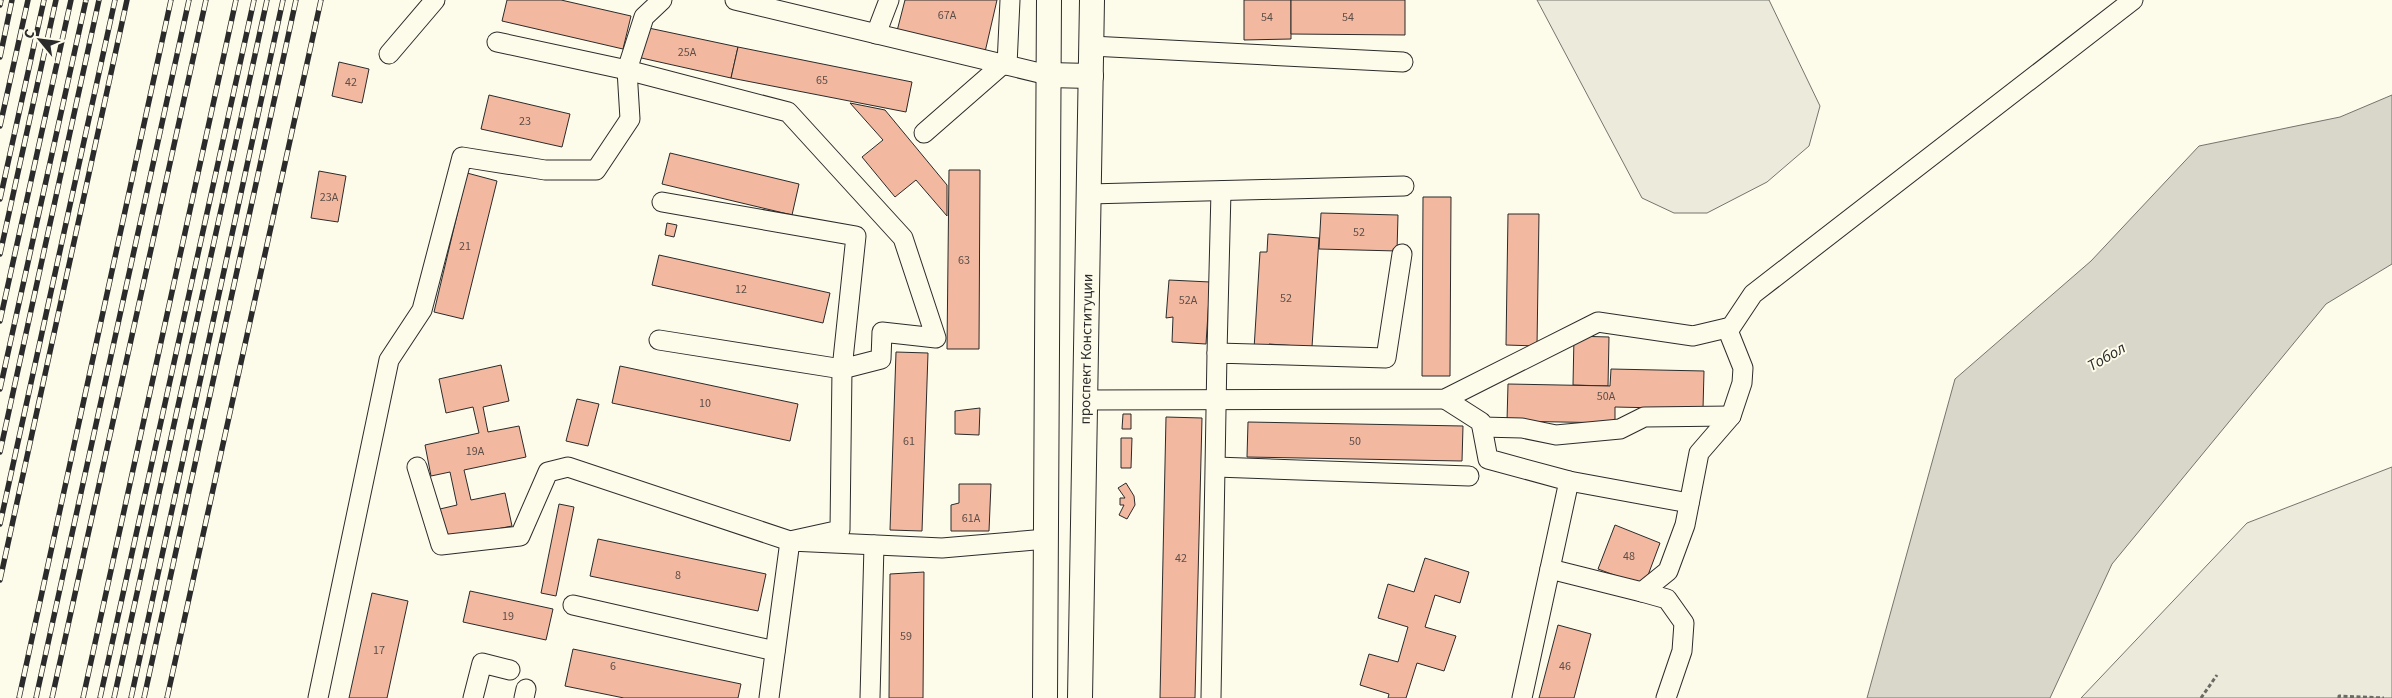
<svg xmlns="http://www.w3.org/2000/svg" width="2392" height="698" font-family="'Source Sans 3',sans-serif">
<rect width="100%" height="100%" fill="#fdfbea"/>
<g fill="#ecebdb" stroke="#74746e">
<path d="M1537,0H1769L1820,106L1809,146L1767,182L1707,213H1674L1642,198Z"/>
<path d="M2392,467V698H2081L2247,523Z"/>
</g>
<path fill="#d8d7c9" stroke="#74746e" d="M2392,95V264L2326,304L2112,564L2050,698H1867L1955,379L2091,261L2199,146L2340,117Z"/>
<g fill="#f2b8a0" stroke="#2b2b2b">
<path d="M507,0H561L631,16L623,49L502,21Z"/>
<path d="M905,0H997L985,52L897,31Z"/>
<path d="M1244,0H1291V39L1244,40Z"/>
<path d="M1291,0H1405V35L1291,34Z"/>
<path d="M644,27L738,47L731,78L637,57Z"/>
<path d="M738,47L912,82L906,112L731,78Z"/>
<path d="M339,62L369,69L362,103L332,96Z"/>
<path d="M489,95L570,114L562,147L481,129Z"/>
<path d="M850,103L885,110L947,185V216L916,180L895,197L862,157L883,140Z"/>
<path d="M670,153L799,184L792,215L662,184Z"/>
<path d="M949,170H980L979,349H947Z"/>
<path d="M319,171L346,176L338,222L311,218Z"/>
<path d="M467,173L497,181L463,319L434,312Z"/>
<path d="M1423,197H1451L1450,376H1422Z"/>
<path d="M1321,213L1398,215L1397,251L1319,249Z"/>
<path d="M1508,214H1539L1537,346L1506,345Z"/>
<path d="M667,223L677,225L674,237L665,235Z"/>
<path d="M1268,234L1319,238L1312,347L1269,344L1268,350L1254,349L1260,252H1267Z"/>
<path d="M659,255L830,293L823,323L652,285Z"/>
<path d="M1169,280L1210,282L1206,344L1172,342L1173,317L1166,318Z"/>
<path d="M1574,336L1609,337L1608,386L1573,385Z"/>
<path d="M896,352L928,353L922,531L890,530Z"/>
<path d="M501,365L509,401L483,407L488,432L519,426L526,457L464,470L471,500L505,493L512,526L446,539L440,509L457,505L450,472L431,476L425,445L479,433L473,407L446,413L439,379Z"/>
<path d="M620,366L798,404L790,441L612,403Z"/>
<path d="M1611,369L1704,371L1703,409L1615,407V423L1507,421L1508,384L1610,386Z"/>
<path d="M577,399L599,404L588,446L566,441Z"/>
<path d="M980,408L979,435L955,434V411Z"/>
<path d="M1123,414H1131V429H1122Z"/>
<path d="M1166,417L1202,418L1195,698H1160Z"/>
<path d="M1248,422L1463,426L1462,461L1247,457Z"/>
<path d="M1121,438H1132L1131,468H1121Z"/>
<path d="M1126,483L1134,496L1135,505L1127,519L1119,515L1124,505H1120V498H1125L1118,488Z"/>
<path d="M959,484H991L989,531H951V505L959,503Z"/>
<path d="M559,504L574,507L556,596L541,593Z"/>
<path d="M1615,525L1660,543L1644,586L1598,569Z"/>
<path d="M598,539L766,574L758,611L590,576Z"/>
<path d="M1425,558L1469,572L1460,603L1435,595L1425,627L1456,636L1444,671L1417,663L1406,698H1388L1389,694L1360,685L1369,654L1398,662L1408,627L1378,618L1388,584L1414,592Z"/>
<path d="M924,572L923,698H889L890,574Z"/>
<path d="M470,591L553,609L546,640L463,622Z"/>
<path d="M372,593L408,601L387,698H349Z"/>
<path d="M1558,625L1591,634L1574,698H1539Z"/>
<path d="M573,649L741,684L738,698H624L565,686Z"/>
</g>
<g fill="none" stroke-linecap="round" stroke-linejoin="round">
<defs>
<g id="minor">
<path d="M735,0L1048,75"/>
<path d="M876,34L889,0"/>
<path d="M497,42L627,70L788,112L903,238L936,338L882,332L881,359L842,369L856,236L662,202"/>
<path d="M1091,46L1403,62"/>
<path d="M389,54L435,0"/>
<path d="M1007,65L1010,0"/>
<path d="M924,133L1003,64"/>
<path d="M1089,194L1404,186"/>
<path d="M1217,353L1221,191"/>
<path d="M1445,399L1481,422L1488,459L1569,481L1522,698"/>
<path d="M1085,400L1445,399L1598,322L1693,336L1731,327L1753,294L2133,0"/>
<path d="M1482,427L1522,428L1556,435L1620,429L1644,417L1731,416"/>
<path d="M417,467L441,545L520,536L548,472L568,467L790,541L840,530L842,369L659,340"/>
<path d="M1216,467L1469,476"/>
<path d="M1569,481L1689,503"/>
<path d="M1550,569L1642,592L1668,571L1685,525L1699,453L1731,416L1742,383L1743,368L1727,328"/>
<path d="M1642,592L1667,599L1684,623L1682,651L1666,698"/>
<path d="M573,605L775,651"/>
<path d="M318,698L389,360L422,310L462,157L545,170H596L630,119L627,70L644,17L662,0"/>
<path d="M473,698L482,663L510,670"/>
<path d="M524,698L526,689"/>
<path d="M769,698L790,541L942,548L1046,539"/>
<path d="M870,698L874,545"/>
<path d="M1211,698L1217,353L1386,358L1402,254"/>
</g>
<g id="major">
<path d="M1048,75L1091,76"/>
<path d="M1045,698L1049,0"/>
<path id="s1" d="M1080,698L1092,0"/>
</g>
</defs>
<use href="#minor" stroke="#2b2b2b" stroke-width="21"/>
<use href="#major" stroke="#2b2b2b" stroke-width="26"/>
<g stroke="#6a6964" stroke-width="3" stroke-dasharray="4 2.5" stroke-linecap="butt">
<path d="M2201,698L2217,675"/>
<path d="M2339,698V696L2384,698"/>
</g>
<use href="#minor" stroke="#fdfbea" stroke-width="19"/>
<use href="#major" stroke="#fdfbea" stroke-width="24"/>
<defs>
<g id="rail">
<path d="M0,5L1,0"/>
<path d="M0,57L12,0"/>
<path d="M0,126L28,0"/>
<path d="M0,199L44,0"/>
<path d="M0,254L56,0"/>
<path d="M0,321L71,0"/>
<path d="M0,389L86,0"/>
<path d="M0,452L99,0"/>
<path d="M0,524L115,0"/>
<path d="M0,580L127,0"/>
<path d="M19,698L171,0"/>
<path d="M36,698L189,0"/>
<path d="M52,698L206,0"/>
<path d="M83,698L236,0"/>
<path d="M100,698L254,0"/>
<path d="M114,698L267,0"/>
<path d="M131,698L283,0"/>
<path d="M144,698L296,0"/>
<path d="M167,698L321,0"/>
</g>
</defs>
<use href="#rail" stroke="#2b2b2b" stroke-width="5.5"/>
<use href="#rail" stroke="#fdfbea" stroke-width="4" stroke-dasharray="11" stroke-linecap="butt"/>
</g>
<g text-anchor="middle" stroke-width="4" stroke-linejoin="round" paint-order="stroke">
<g font-size="12" fill="#5d4e48">
<text x="947" y="19">67А</text>
<text x="1267" y="21">54</text>
<text x="1348" y="21">54</text>
<text x="687" y="56">25А</text>
<text x="822" y="84">65</text>
<text x="351" y="86">42</text>
<text x="525" y="125">23</text>
<text x="329" y="201">23А</text>
<text x="1359" y="236">52</text>
<text x="465" y="250">21</text>
<text x="964" y="264">63</text>
<text x="741" y="293">12</text>
<text x="1286" y="302">52</text>
<text x="1188" y="304">52А</text>
<text x="1606" y="400">50А</text>
<text x="705" y="407">10</text>
<text x="909" y="445">61</text>
<text x="1355" y="445">50</text>
<text x="475" y="455">19А</text>
<text x="971" y="522">61А</text>
<text x="1629" y="560">48</text>
<text x="1181" y="562">42</text>
<text x="678" y="579">8</text>
<text x="508" y="620">19</text>
<text x="906" y="640">59</text>
<text x="379" y="654">17</text>
<text x="613" y="670">6</text>
<text x="1565" y="670">46</text>
</g>
<g font-size="15" fill="#2b2b2b" stroke="#fdfbea">
<text dy="5" stroke="none"><textPath href="#s1" startOffset="349">проспект Конституции</textPath></text>
</g>
<g font-size="16" font-style="italic" fill="#2b2b2b" stroke="#fdfbea">
<text transform="translate(2106 356) rotate(-30)" y="6">Тобол</text>
</g>
</g>
<g transform="translate(40 40) rotate(299)" stroke="#fdfbea" stroke-width="4" paint-order="stroke">
<path d="M0-4L9 19L0 12L-9 19Z" fill="#2b2b2b"/>
<text y="-8" font-size="14" font-weight="bold" text-anchor="middle" fill="#2b2b2b">С</text>
</g>
</svg>
